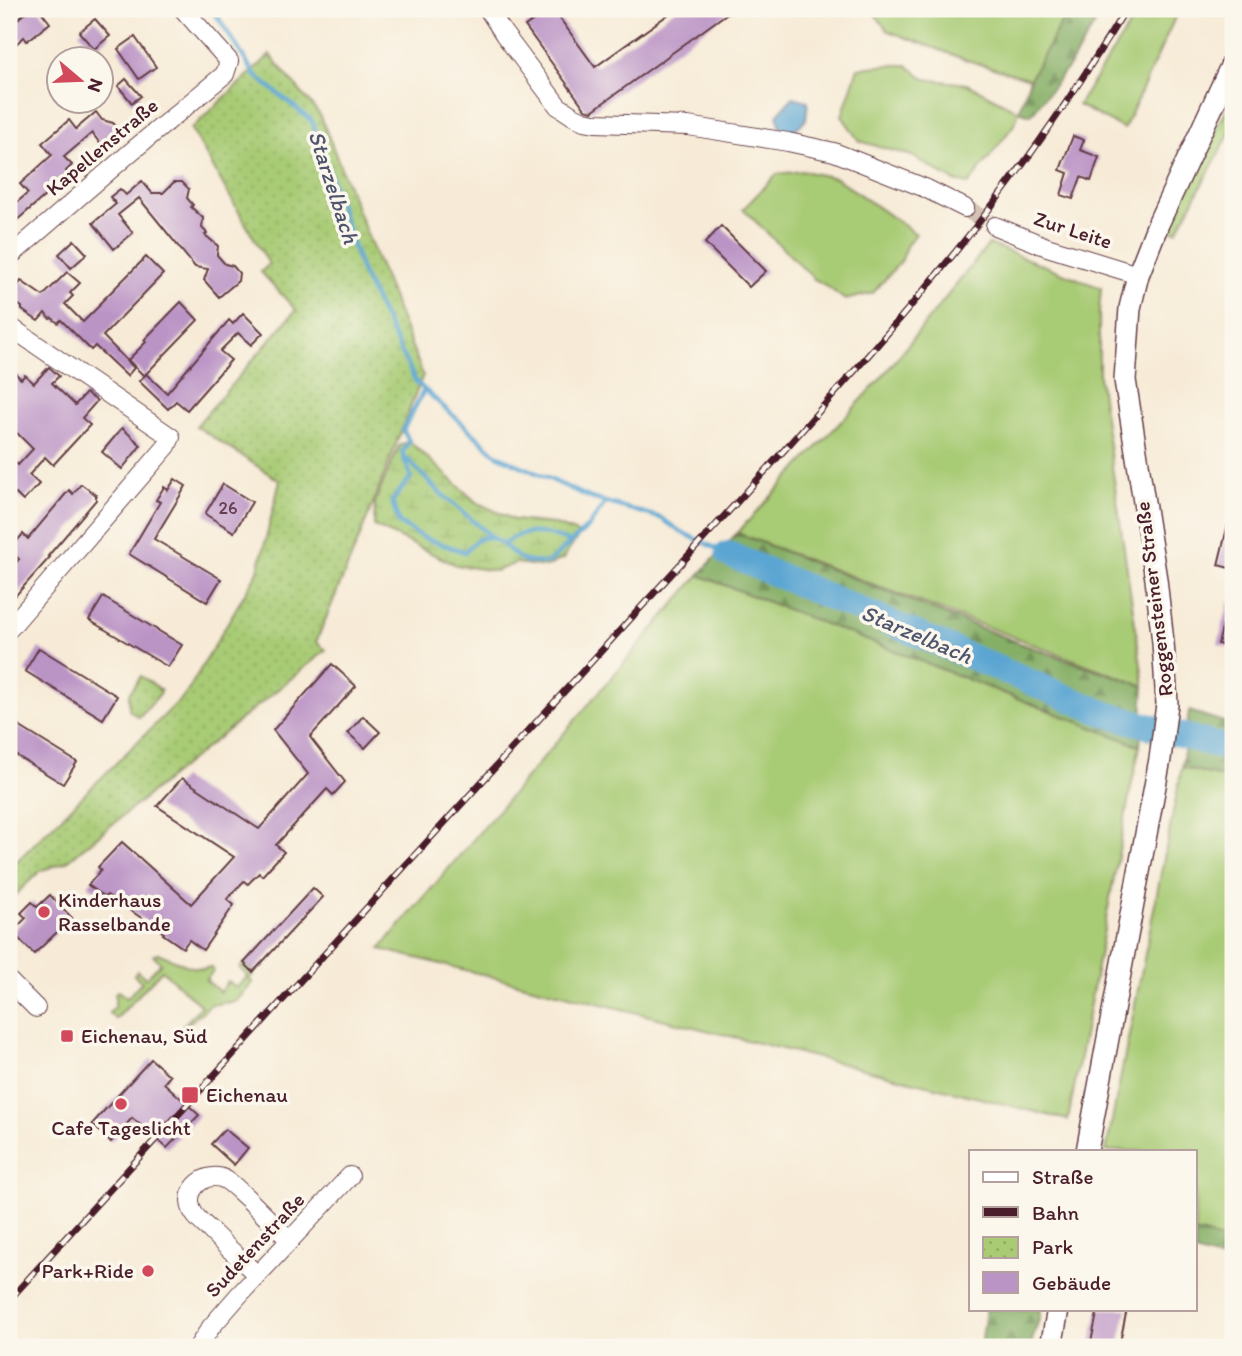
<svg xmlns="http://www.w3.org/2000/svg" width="1242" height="1356" font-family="Itim,sans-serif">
<defs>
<pattern id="forest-firs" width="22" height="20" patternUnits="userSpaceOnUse" patternTransform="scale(1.75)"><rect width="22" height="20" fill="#86af66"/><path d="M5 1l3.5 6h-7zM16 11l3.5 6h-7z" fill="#708e54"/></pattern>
<pattern id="wetland-marsh" width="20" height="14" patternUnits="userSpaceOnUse" patternTransform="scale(1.75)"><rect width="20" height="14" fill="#a8cb74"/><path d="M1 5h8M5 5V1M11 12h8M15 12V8" fill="none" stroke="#92ae65"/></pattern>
<pattern id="park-dots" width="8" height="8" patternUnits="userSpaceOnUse" patternTransform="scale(1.75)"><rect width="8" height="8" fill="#a8cb74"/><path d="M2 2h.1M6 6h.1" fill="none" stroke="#92ae65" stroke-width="1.8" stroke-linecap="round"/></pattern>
</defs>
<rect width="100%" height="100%" fill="#fbf7ec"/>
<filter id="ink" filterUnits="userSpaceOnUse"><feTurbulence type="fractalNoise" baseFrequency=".0143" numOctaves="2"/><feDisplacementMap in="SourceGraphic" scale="14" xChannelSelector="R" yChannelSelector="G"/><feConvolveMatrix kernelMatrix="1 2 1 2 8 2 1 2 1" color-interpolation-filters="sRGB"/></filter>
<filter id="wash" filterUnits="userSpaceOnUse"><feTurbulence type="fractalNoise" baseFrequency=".00686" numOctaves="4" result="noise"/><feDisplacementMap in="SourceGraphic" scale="28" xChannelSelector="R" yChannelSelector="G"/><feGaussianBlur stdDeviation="1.57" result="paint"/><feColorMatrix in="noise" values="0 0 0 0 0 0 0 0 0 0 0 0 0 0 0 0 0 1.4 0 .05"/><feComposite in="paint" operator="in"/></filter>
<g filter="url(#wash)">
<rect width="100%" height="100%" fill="#f7ebd7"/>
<g fill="#a8cb74" stroke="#797550" stroke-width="2">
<path d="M871,9H1069L1030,79L967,60L888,31Z"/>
<path d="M1140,9H1179L1124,129L1078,105Z"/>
<path d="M890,65H907L925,79L967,84L1019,111L1013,126L969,184L954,181L912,156L859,141L842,116L858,68Z"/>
<path d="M1233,96V127L1177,231L1168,229Z"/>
<path d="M803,171L836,178L916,234L906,246L902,260L873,293L845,300L824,284L814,279L743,209L777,174Z"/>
<path d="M989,244L1101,288L1099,312V377L1144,686L737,533L878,382Z"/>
<path d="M699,575L1140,746L1131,787L1068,1120L380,949Z"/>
<path d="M1182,767L1233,780V1242L1195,1232V1151H1106Z"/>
<path d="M158,953L188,966L202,969L211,967L213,971L206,980L220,992L228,981L236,988L248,976L240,968L244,963L254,973L249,979L253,983L236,1001L210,1005L179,1032L178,1031L201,1006L162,970L116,1019L109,1013L115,1007V993L118,991L127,998L142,982L134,975L137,971L146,978L161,963L153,955Z"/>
</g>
<g fill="url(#forest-firs)" stroke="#686748" stroke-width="2">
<path d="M1069,9H1104L1072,62L1031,115L1019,111L1030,79Z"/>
<path d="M737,533L1027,646L1144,686L1140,746L699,575Z"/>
<path d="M1189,711L1233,725V780L1182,767Z"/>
<path d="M1195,1232L1233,1242V1263L1195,1252Z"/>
<path d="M986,1309H1040V1316L1030,1347H981Z"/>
</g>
<path fill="url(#wetland-marsh)" stroke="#797550" stroke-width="2" d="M409,441L476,502L514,520L553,524L580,534L563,559L546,567L516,563L496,571L456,565L374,526L375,502L399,446Z"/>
<g fill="url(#park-dots)" stroke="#797550" stroke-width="2">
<path d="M270,55L320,115L423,375L359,539L316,642L326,650L66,862L40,871L9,901V869L186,694L258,571L280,481L196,426L296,310L261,272L269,264L191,129Z"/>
<path d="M141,676L161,690L160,694L139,717L129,710V694Z"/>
</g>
<path fill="#5aa5d2" stroke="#52627e" stroke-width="2" d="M793,97L808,101L806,120L791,133L782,131L777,115Z"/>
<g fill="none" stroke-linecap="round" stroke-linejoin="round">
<g stroke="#5aa5d2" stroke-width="4.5">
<path d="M209,9L219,19L255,75L312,121L362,273L416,382L497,455L591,498L661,518L681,532L728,554"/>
<path d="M219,19L222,9"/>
<path d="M424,390L403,430L409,441L402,453L411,477L392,501L399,523L424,538L465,552C468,549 473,543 477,540C497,529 509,555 525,561C532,563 541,562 548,563L588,527L606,502"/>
<path d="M405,457L437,490L493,538"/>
<path d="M504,544C525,526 547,533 570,542"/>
</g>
<path stroke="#5aa5d2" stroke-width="26" d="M728,554L1106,714L1233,750"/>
</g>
<g id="blocks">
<g fill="#bb94c6">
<path d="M30,9H39L50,23L27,41L24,37L9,50V26Z"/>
<path d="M550,9H553L595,67L676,9H733L592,111L585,109L525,26Z"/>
<path d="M95,19L110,36L94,49L79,32Z"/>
<path d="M135,37L156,67L139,79L118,49Z"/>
<path d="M126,79L141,96L132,103L118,86Z"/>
<path d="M96,112L102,120L113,123L120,130L102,146L92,133L64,157L72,165L66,171L69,175L9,227V209L28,193L20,184L52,155L42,143L69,120L76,129Z"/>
<path d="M1073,136L1084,140L1080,150L1099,157L1091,181L1081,177L1073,199L1061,195L1068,173L1060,170Z"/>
<path d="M142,181L152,193H163L174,182H182L189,189L187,198L193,205L191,207L203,218L202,228L207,233L205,235L218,246L217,255L225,264L233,266L239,273L238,281L219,297L204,280L208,269L195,267L139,198L118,215L133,233L114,249L93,223L116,204L110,197L120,189L126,195Z"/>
<path d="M721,226L766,271L749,287L705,243Z"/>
<path d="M74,240L87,254L71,268L59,254Z"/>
<path d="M146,257L163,274L103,336L134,368L127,376L95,346L91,350L61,320L58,323L52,318L50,319L45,313L38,321L22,310V307L9,299L21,281L43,296L67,272L80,283L70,293L73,296L65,304L83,322L100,305L99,304Z"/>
<path d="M181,302L198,320L144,376L128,360L146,342L144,340Z"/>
<path d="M243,313L263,333L251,345L238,333L220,351L231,360L187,410L176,401L168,409L139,381L146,374L167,393L229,320L233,324Z"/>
<path d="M9,367L21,379L25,375L34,383L49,367L59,376L52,383L75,405L86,393L97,401L82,418L90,425L53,465L45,457L29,475L39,484L23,501L9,487V456L18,465L33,449L9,425Z"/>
<path d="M122,428L141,445L122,469L102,452Z"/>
<path d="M175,479L186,486L154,539L221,579L207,602L129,554L160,502L156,500L164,487L168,490Z"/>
<path d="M81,484L96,495V500L48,556L50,557L9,603V571L19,559L9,550L23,534L28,539L69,490L73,494Z"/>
<path d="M223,484L252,502L234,532L205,514Z"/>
<path d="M1229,520H1233V569L1218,565Z"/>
<path d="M103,597L182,645L168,667L89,620Z"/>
<path d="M1229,602L1233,603V648L1218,644Z"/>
<path d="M39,648L117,696L103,719L25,671Z"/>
<path d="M332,664L356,686L310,737L345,782L333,795L327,789L276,845L284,852L262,876L259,873L248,884L244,881L227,899L234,905L203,950L189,940L183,948L163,934L164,933L107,895L105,897L88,885L101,870L98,867L122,842L191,904L234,857L157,806L182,778L259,829L308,774L273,730Z"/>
<path d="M363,716L380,732L365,748L348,733Z"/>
<path d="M9,720L77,762L63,784L9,751Z"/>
<path d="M313,888L323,897L253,972L244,963Z"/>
<path d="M50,895L72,918L34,954L12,932L26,918L21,913L32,902L37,907Z"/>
<path d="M151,1059L170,1076L164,1083L199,1115L167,1148L132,1118L111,1142L92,1124Z"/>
<path d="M225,1129L248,1148L234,1165L211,1144Z"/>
<path d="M1098,1309H1127L1119,1347H1090Z"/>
</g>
</g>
</g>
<g filter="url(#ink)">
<use href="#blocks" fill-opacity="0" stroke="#643e45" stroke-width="2"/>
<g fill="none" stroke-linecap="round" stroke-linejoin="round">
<path stroke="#d4c2b5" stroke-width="18" stroke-dasharray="18 9" stroke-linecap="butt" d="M965,208L995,226"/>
<defs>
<g id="minor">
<path d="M488,9L504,34L558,106L573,116L584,121L595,123L688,126L788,142L834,152L925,188L965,208"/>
<path d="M995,226L1047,247L1138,275"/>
<path d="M9,257L132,151L225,74L229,61L183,9"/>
<path d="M9,326L171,437L167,446L9,629"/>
<path d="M9,981L36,1008"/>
<path d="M257,1275C242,1260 225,1246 210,1230C204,1224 195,1218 192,1210C183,1189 207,1169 226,1180C234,1185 240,1192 247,1198C261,1212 275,1226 290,1240"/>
<path d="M198,1347L211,1327L238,1296L350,1176"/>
</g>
<g id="tertiary">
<path d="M1087,1151L1160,759L1167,704L1163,642L1156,579L1125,380L1130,308L1138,275L1158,224L1233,62"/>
<path d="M1051,1347L1058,1309"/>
</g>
</defs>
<use href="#minor" stroke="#643e45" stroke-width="20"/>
<use href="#tertiary" stroke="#643e45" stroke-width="24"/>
<use href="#minor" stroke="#fff" stroke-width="18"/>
<use href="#tertiary" stroke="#fff" stroke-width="21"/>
<defs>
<path id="rail" d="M9,1300L769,467C847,380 926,292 997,199C1044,138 1086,74 1126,9"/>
</defs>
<use href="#rail" stroke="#4a1f2b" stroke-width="7"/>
<use href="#rail" stroke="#fbf7ec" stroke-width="4.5" stroke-dasharray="13" stroke-linecap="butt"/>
</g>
</g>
<g fill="#d1495b" stroke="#fbf7ec" stroke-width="2.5">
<circle cx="44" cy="912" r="7"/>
<rect x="60" y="1029" width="14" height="14" rx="3.5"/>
<rect x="181" y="1086" width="18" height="18" rx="3.5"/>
<circle cx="121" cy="1104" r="7"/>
<circle cx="148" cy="1271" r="7"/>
</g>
<g text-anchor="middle" stroke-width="7" stroke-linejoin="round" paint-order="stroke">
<g font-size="18" fill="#663c52">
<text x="228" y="514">26</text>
</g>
<g font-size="21" fill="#4a1f2b" stroke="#fbf7ec">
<text transform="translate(102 147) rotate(-40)" y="7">Kapellenstraße</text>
<text transform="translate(1073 230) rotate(18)" y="7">Zur Leite</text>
<text transform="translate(1154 599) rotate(-97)" y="7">Roggensteiner Straße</text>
<text transform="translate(255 1245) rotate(-47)" y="7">Sudetenstraße</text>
</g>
<g font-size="21" fill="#4a1f2b" stroke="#fbf7ec" text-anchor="start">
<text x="58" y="907">Kinderhaus<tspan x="58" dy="24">Rasselbande</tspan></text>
<text x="81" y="1043">Eichenau, Süd</text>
<text x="206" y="1102">Eichenau</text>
<text x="121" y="1135" text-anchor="middle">Cafe Tageslicht</text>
<text x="134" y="1278" text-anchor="end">Park+Ride</text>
</g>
<g font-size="23" font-style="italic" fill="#50556e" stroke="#fbf7ec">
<text transform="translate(334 187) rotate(72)" y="8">Starzelbach</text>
<text transform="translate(917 634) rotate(23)" y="8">Starzelbach</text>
</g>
</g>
<rect width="1242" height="1356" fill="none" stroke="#fbf7ec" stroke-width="35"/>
<rect x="969" y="1150" width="228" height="161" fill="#fbf7ec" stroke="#b4a19f" stroke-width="2"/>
<rect x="983" y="1172" width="35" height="10" fill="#ffffff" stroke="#b4a19f" stroke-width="2"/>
<text x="1032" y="1184" font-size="21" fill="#4a1f2b">Straße</text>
<rect x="983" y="1207" width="35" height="10" fill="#4a1f2b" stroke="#b4a19f" stroke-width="2"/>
<text x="1032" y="1220" font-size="21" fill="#4a1f2b">Bahn</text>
<rect x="983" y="1237" width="35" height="21" fill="url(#park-dots)" stroke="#b4a19f" stroke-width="2"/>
<text x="1032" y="1254" font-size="21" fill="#4a1f2b">Park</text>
<rect x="983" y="1272" width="35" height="21" fill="#bb94c6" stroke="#b4a19f" stroke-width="2"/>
<text x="1032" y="1290" font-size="21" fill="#4a1f2b">Gebäude</text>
<g transform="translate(80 80) rotate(109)"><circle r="33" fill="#fbf7ec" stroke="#b4a19f" stroke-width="2"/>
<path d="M0-5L12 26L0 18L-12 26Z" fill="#d1495b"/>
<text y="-10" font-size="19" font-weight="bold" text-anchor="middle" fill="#4a1f2b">N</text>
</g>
</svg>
